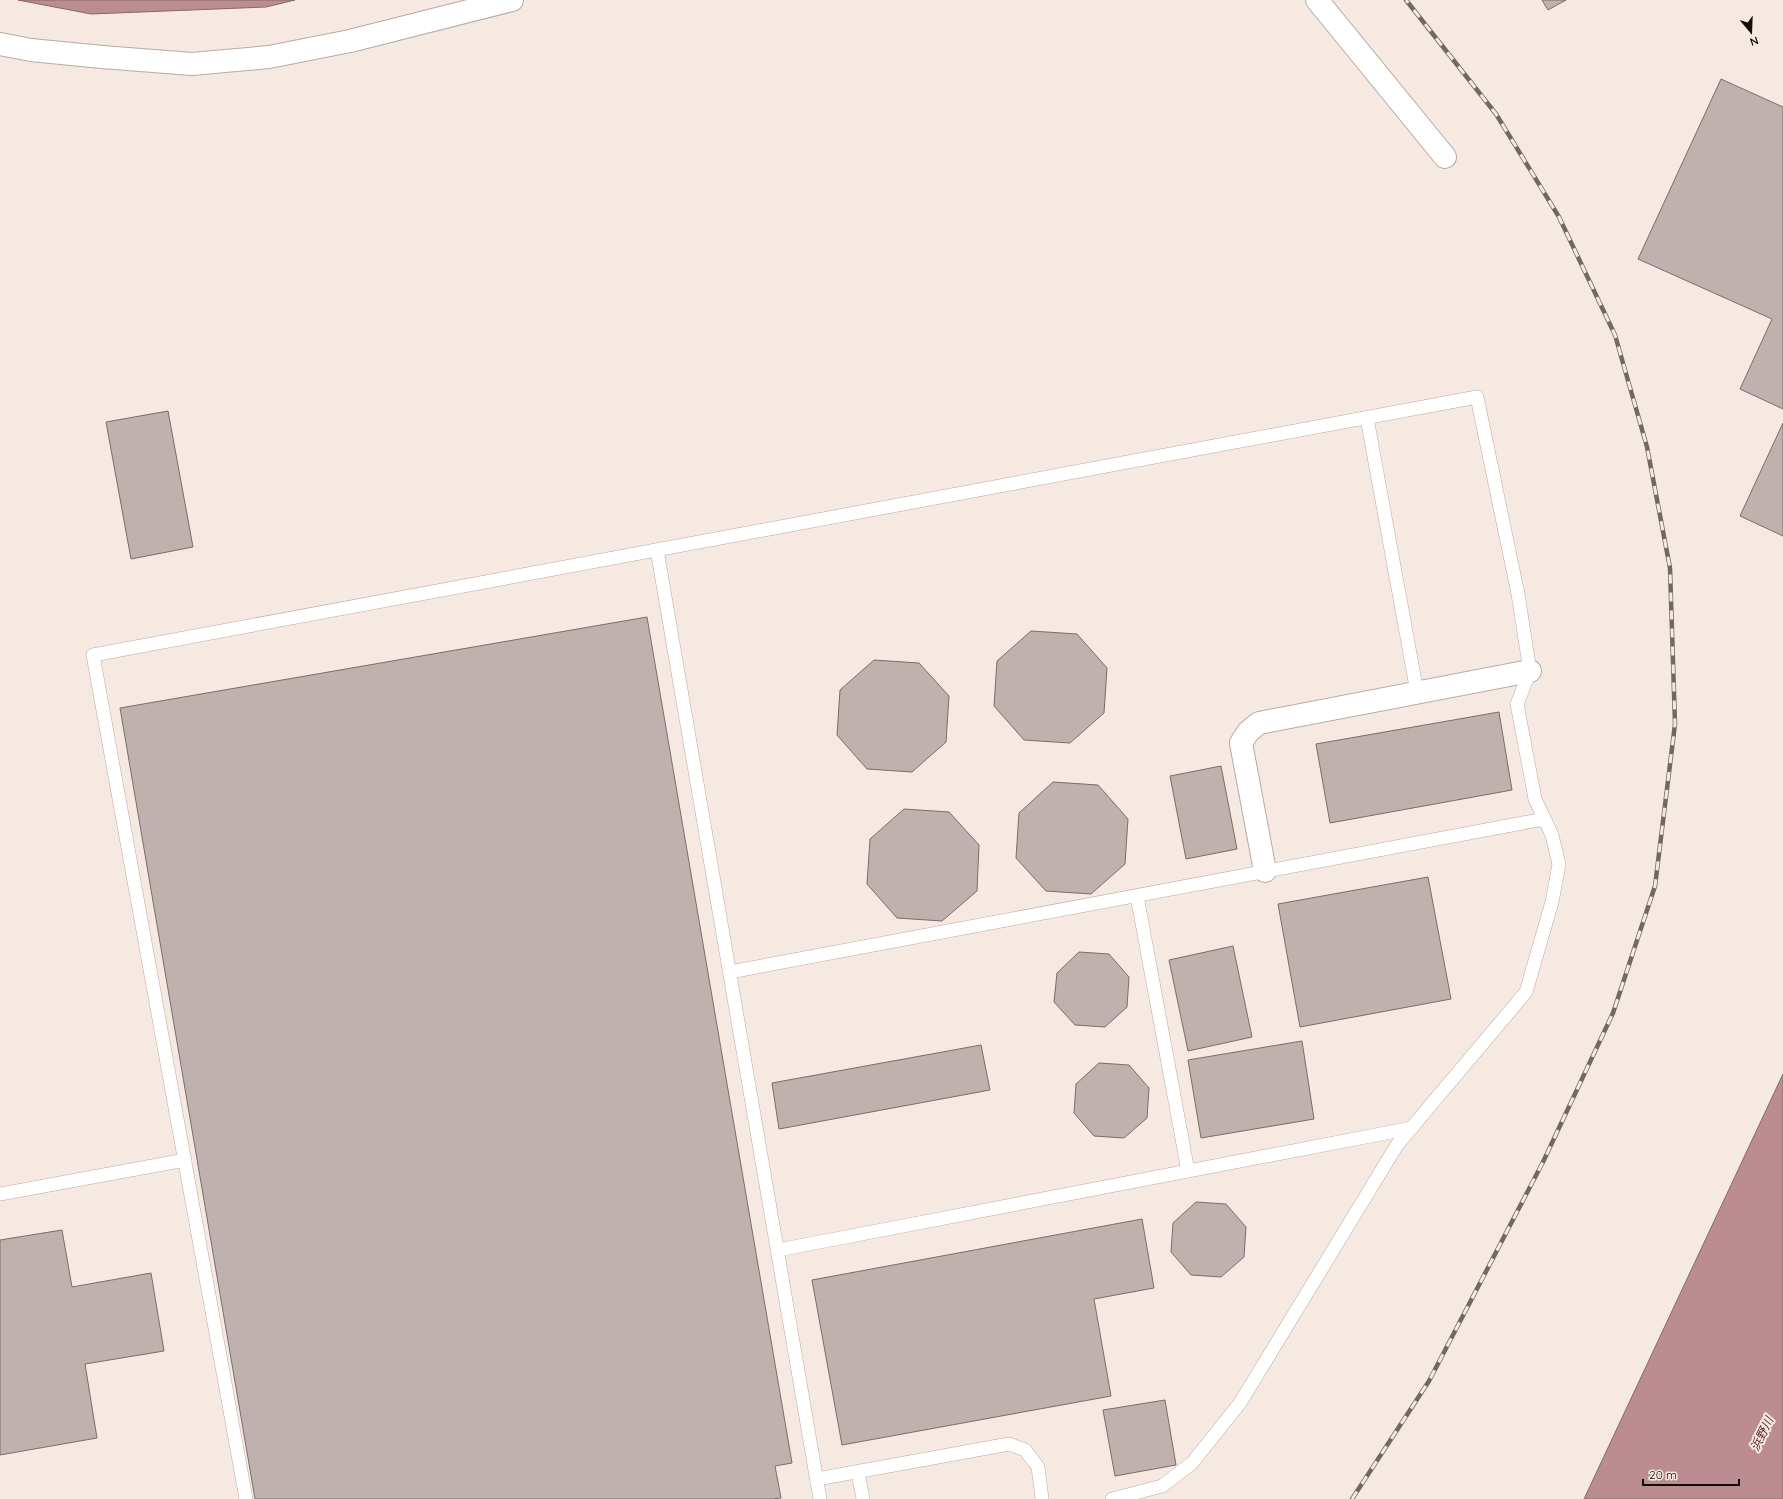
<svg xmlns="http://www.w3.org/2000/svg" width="1783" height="1499" font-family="Quicksand,'Noto Sans JP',sans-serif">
<rect width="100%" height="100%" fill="#f5e9e1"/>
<g fill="#bb8d92" stroke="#886669">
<path d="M18,0H295L266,7L91,14Z"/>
<path d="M1783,1074V1499H1584Z"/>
</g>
<g fill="#bfb1ae" stroke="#7a6d6a">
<path d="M1542,0H1566L1548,10Z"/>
<path d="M1721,79L1783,107V409L1740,389L1772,319L1638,259Z"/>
<path d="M168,411L193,547L131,559L106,422Z"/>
<path d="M1783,423V536L1740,516Z"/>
<path d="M647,617L792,1463L775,1466L781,1498L772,1499H255L120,708Z"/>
<path d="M1031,631L1077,634L1107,668L1104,713L1070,743L1024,740L994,706L997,661Z"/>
<path d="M874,660L919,663L949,696L946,742L912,772L867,769L837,735L840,690Z"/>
<path d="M1499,712L1512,790L1330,823L1316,744Z"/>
<path d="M1221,766L1237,849L1186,859L1170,776Z"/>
<path d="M1053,782L1098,785L1128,819L1125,864L1091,894L1046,891L1016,858L1019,813Z"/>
<path d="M904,809L949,812L979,845L977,891L942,921L897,918L867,884L870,839Z"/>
<path d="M1428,877L1451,999L1300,1027L1278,904Z"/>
<path d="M1233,946L1252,1037L1188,1051L1169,960Z"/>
<path d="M1079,952L1109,954L1129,977L1127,1007L1105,1027L1075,1025L1054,1002L1057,973Z"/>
<path d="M1302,1041L1314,1119L1201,1138L1188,1060Z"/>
<path d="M981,1045L990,1090L779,1129L772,1083Z"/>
<path d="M1099,1063L1129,1065L1149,1088L1147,1118L1124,1138L1094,1136L1074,1113L1076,1084Z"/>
<path d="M1196,1202L1226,1204L1246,1227L1244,1257L1221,1277L1191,1275L1171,1252L1173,1223Z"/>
<path d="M1142,1219L1154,1288L1094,1299L1111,1396L842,1445L812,1280Z"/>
<path d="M62,1230L72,1287L151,1273L164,1351L85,1364L97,1438L0,1455V1240Z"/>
<path d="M1165,1400L1176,1465L1115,1476L1103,1410Z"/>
</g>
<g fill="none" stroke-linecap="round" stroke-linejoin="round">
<defs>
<g id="service">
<path d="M1367,418L1417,692"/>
<path d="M657,550L820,1499"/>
<path d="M1137,896L1188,1171"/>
<path d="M730,972L1544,819"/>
<path d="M0,1194L185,1160"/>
<path d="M778,1250L1412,1128"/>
<path d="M858,1472L863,1499"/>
<path d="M817,1479L1009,1444L1025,1450L1038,1467L1042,1499"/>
<path d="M246,1499L93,655L1477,397L1518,594L1530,671L1517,704L1535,799L1552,835L1559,864L1552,902L1526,992L1397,1145L1240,1403L1192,1463L1162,1486L1112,1499"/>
</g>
<g id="minor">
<path d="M1317,0L1445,157"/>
<path d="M0,44L31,50L102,57L192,64L269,57L350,41L512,0"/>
<path d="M1265,871L1241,743L1248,732L1259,723L1530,671"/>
</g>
</defs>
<use href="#service" stroke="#b7aba4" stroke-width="14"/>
<use href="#minor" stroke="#b7aba4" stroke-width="24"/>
<use href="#service" stroke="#fff" stroke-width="13"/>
<use href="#minor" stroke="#fff" stroke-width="22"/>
<defs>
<path id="rail" d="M1352,1499L1429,1381L1543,1162L1613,1013L1655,886L1675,724L1670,568L1647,447L1615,335L1559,217L1496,114L1406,0"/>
</defs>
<use href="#rail" stroke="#6f6864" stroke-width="4.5"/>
<use href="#rail" stroke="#f5e9e1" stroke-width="3" stroke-dasharray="9" stroke-linecap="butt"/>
</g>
<g text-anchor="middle" stroke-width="4" stroke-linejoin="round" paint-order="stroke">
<g font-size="12" font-style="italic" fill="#561d27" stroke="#f5e9e1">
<text transform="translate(1762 1434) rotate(-64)" y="4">浜野川</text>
</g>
</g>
<g transform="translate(1751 32) rotate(161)" stroke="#f5e9e1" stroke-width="3" paint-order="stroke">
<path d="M0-3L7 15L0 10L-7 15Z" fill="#100c0a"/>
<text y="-6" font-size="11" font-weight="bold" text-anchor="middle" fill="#100c0a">N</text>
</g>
<path d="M1643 1479v6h96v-6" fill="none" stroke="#100c0a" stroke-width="2"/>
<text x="1649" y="1479" font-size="12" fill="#100c0a" stroke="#f5e9e1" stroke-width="3" paint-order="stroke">20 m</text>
</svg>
